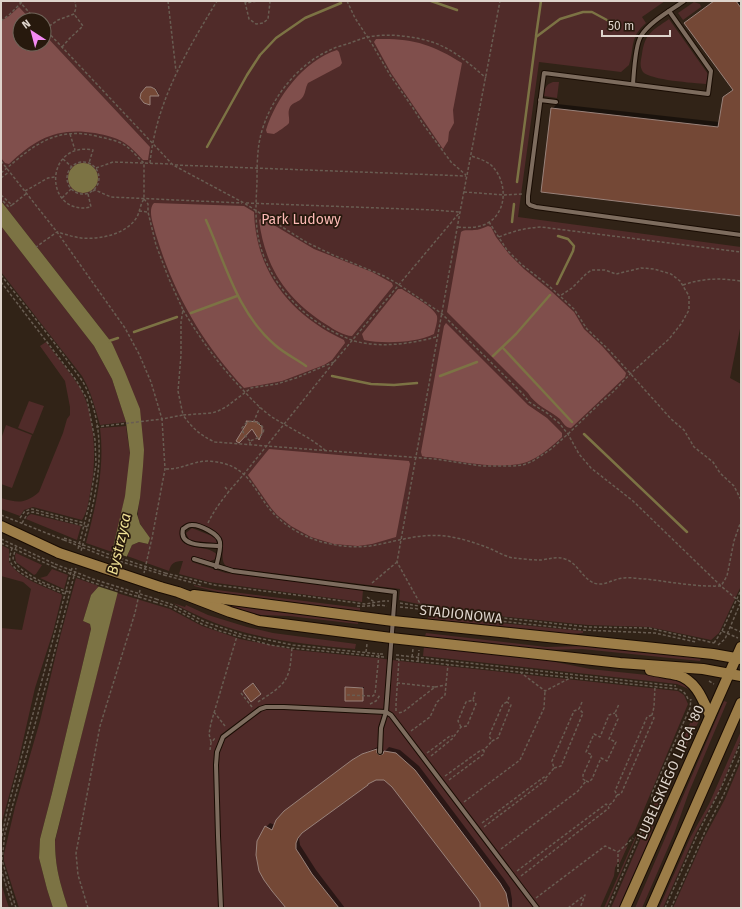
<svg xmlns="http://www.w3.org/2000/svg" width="742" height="909" font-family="'Fira Sans',sans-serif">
<rect width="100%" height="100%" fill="#312317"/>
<g fill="#502b29" fill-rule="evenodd">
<path d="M1,1H665L642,17L646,23C629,38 635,47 629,65L621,72L539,62L518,217L741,247V324L730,378L741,384V586L719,633L711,640L649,627L588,625L428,609V606L399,600L400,589L231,568C216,565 227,546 220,536C214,526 181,514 180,534C179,552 210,544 217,555L216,559L210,561L193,556L192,562L226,573L363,590L362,602L209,582L179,574L183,561C175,561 171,563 169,571L127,556L132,545L139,542L148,544L150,538C137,520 136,520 140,498L112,343L1,201ZM20,20H44V44H20Z"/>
<path d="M694,2L700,4L701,7L683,20L678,13Z"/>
<path d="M669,19L708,74L706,84C694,83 650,80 643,72C639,66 641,60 642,54C645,33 652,31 669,19Z"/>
<path d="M553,82H559L557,98L544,96C544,89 546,84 553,82Z"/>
<path d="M1,226L94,346L112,379L126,422L100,425C95,408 91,391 82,376L1,272Z"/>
<path d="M46,342C57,357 69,371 79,386C95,412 97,459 91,488C89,498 88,511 82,520L33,507L24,510L20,516L1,509V498C18,503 25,504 39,492L63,433L67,419L70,415V407L65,381L40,346Z"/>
<path d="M29,401L44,406L33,434L18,428Z"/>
<path d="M6,425L32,435L12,488L1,484V439Z"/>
<path d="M126,426C127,435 129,445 130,454C130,487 119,520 112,552L86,543C96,506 105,467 100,428Z"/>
<path d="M31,514L81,526L77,540L26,519L28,516Z"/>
<path d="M192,528L212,536L216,539L217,544L211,545L189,540L186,533Z"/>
<path d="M1,545L9,549V562C18,578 45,587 61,594L62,596L53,632L35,688L18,763L1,825V628L22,630L31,589L23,582L1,576Z"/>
<path d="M16,553L42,565L36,574L34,575L16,562L15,556Z"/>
<path d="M52,569L68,575L64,589L40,578L47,576Z"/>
<path d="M76,578L99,586L91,595L83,621L90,624L91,629L52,793L40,839L39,858L47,889L53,908H19L4,861V854L15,807L40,721L60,637Z"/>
<path d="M194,585L217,590L360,608V611L222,593L194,586Z"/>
<path d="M117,593L170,609L202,626L240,639L295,650L377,658L400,661L678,691L684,695L688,704L634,833L629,838L625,848L628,845L619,865V860L615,868L614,876L600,908H68C60,882 55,868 55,841Z"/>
<path d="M173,603L185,607L186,605L208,615L247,627L273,633L356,644L355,649C288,643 233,637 173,603Z"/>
<path d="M227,604L358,621V624L289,616L261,615L227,606Z"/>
<path d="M429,616L572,630L583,631V633L572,634L427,619Z"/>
<path d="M426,633L546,647L582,646L701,658L700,661L582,649L545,650L425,636Z"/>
<path d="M424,646L546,660L590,669L676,678L685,683L691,690L677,684L423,656Z"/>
<path d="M724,701L727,702L689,792L674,834L642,908H635Z"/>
<path d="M699,702L701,714L700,719L683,751L679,749Z"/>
<path d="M741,731V739L719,791L696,833L663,908H659L690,838L709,804Z"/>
<path d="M741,761V908H673L704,838L725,799Z"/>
<path d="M656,800L660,801C654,836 633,875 619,908H611L654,808V801Z"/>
<path d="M650,805L606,908H604L649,806Z"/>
<path d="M1,883L9,908H1Z"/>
</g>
<g fill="#804f4c">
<path d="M19,7L31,20H20V44H44V34L150,147L148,160H143C126,141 120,138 95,133C58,127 36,138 9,164L5,163L1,158V21L9,16Z"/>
<path d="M376,39C412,38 432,44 462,63L453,110L454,123L449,132L448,141L443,149L391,73L374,42Z"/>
<path d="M337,50L339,52L342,63L340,66L308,83C305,88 306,93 302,98C299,102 293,102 290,107C287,113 290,117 289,123C288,125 276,133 274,134L267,133L266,130C276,98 303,61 337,50Z"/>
<path d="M154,203L244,206L254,212C256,273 291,315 344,340L345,343L332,360L324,365L282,381L244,388C202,343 174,294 156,235C154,226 147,210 154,203Z"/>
<path d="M262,218L314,249L372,272L392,283L393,286L352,336C344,336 333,329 327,325C287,300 265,268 259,220Z"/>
<path d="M488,226L491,227L496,237L509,254L524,269L551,291L574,312L584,329L602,346L626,373L625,377L571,428C566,428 563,423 560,419C549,410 535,405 528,393L447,312L461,232C465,229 469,231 474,230C479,230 483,228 488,226Z"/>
<path d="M398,289H402C410,295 433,306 437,316C438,321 435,329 434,334C416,343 383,344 364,340L362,334Z"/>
<path d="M446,323L528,405L547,418L562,433V437C552,446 540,457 527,462C503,470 461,462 437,458C432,457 427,458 422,456L421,452L444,326Z"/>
<path d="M269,449L409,461L410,464L396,537L372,544L358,546L334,544L311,537L291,526L277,515L271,508L248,475Z"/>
</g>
<g fill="#7c7344">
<circle cx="83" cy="178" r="15"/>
<path d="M1,201L112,343L125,372L140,409L144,450L143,466L140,498L137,514L140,524L150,538L148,544L139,542L132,545L127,556L55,840C55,868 60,882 68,908H53L47,889L39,858L40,839L52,793L91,629L90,624L83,621L91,595L99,586L112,552L125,496L130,453L126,422L112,379L94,346L1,226Z"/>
</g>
<path fill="#312317" d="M110,551L128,557L119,593L97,586Z"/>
<g fill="#0007">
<path d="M714,1H741V215L552,109L557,104L719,122L724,98L734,89L686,23Z"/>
<path d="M149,87L155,88L159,94L150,95V103L141,94Z"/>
<path d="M247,421L260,423L262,430L259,438Z"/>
<path d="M254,683L261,693L251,701L244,691Z"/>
<path d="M347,687H364L363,700Z"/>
<path d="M380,746L381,750L385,751L389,747L400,750L419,766L504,879L510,888L512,899V908H481V902L393,786L384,779H376L370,781L301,832L299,838L300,845L316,870L345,908H288L265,880L258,863L257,855L266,827L270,823L275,825L290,807L358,756Z"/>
</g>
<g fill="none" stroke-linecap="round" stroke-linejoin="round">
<g stroke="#7c7344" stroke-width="2.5">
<path d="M431,1L457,10"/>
<path d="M536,36L541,1"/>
<path d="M207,147L247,75L260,55L276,38L305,18L341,3"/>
<path d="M517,182L536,37L560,19L583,12H592L620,27"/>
<path d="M206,220C226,265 237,312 275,345C284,353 296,359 306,366"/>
<path d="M512,222L514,204"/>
<path d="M557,284L573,251L574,246L568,239L558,236"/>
<path d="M191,313L237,296"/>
<path d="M134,332L177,317"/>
<path d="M109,341L118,338"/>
<path d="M503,348L572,422"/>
<path d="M493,356L516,334L550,295"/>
<path d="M332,376L371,384L394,385L417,383"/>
<path d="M440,376L477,362"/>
<path d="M584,434L687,532"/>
</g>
</g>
<g fill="#744836" stroke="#99827a">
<path d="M714,1H736L741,8V216L541,192L551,108L718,127L723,97L733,90L684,23Z"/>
<path d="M146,87H151L155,89L159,96H150V105L144,103L140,98L141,93Z"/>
<path d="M246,421L258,422L257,423L259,424L262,427V433L259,440L252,429L239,443L236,441L247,423Z"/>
<path d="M253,683L261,694L251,702L243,691Z"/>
<path d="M345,687L363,688V701H345Z"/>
<path d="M377,749V753L379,755L383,754L384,751L396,753L415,770L500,883L506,893L509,908H480V903L477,898L392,787L384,780H376L368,784V785L302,833L298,838L296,843V849L300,855L312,874L339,908H286L272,891L264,880L259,871L256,855L257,841L265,826L272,830L276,820L284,811L352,760L362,754Z"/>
</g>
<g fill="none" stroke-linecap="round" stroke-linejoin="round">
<defs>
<g id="lane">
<path d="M669,11L711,71L708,94L544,73L528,196V203L530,205L536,207L741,235"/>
<path d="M633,84C634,72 635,45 641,36C648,23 671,10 684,1"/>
<path d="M540,100L556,102"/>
<path d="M194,559L233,571L395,592L386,712L381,728L380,752"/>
<path d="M216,567C218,559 221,549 220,542C219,534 199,524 191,525C188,525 186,527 183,529C178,548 209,545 220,546"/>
<path d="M221,908L218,836L216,765L217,752L223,737L260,709L266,707H284L386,712L391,715L537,908"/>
</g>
<g id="secondary">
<path d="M1,526L59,553"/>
<path d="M160,587L178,592L230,612L259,621L391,638L620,663L703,669L741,676"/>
<path d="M194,595L393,621L713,654L741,659"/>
<path d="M650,670C659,672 668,673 677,675C696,680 703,700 710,716"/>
<path d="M625,908L741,647"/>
<path d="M651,908L741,703"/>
</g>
</defs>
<use href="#lane" stroke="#190c03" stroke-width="6"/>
<use href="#secondary" stroke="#190c03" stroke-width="12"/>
<g stroke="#695d52" stroke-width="1.5" stroke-dasharray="3 2" stroke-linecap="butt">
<path d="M19,1L36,20"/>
<path d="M168,1L176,71"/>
<path d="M244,1L247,3L257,1"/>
<path d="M266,1H272"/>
<path d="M347,1L355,18L372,44L390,75L413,108L423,124L451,162L466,175"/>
<path d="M245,2L249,19L256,24L263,23L268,19L270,2"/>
<path d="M1,21L10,14L23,1"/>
<path d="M44,28L173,165L244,203L306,242L333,255L384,276L398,284L441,313L523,394L529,402L547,413L559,423L568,434L579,454L591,468L633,501L721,586L741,603"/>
<path d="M45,29L58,20L74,14L76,8L75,1"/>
<path d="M62,47L70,38L83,26L74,14"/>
<path d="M70,134L75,150"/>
<path d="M63,159L72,167"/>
<path d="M1,161L57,232L125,328L139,354L151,382L162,419L96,427"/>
<circle cx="83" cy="178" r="16"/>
<path d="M150,163C156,102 186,52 217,1"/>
<path d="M175,165L466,176"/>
<path d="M96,168L113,162L171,164"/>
<path d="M1,173C33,146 55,125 100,137C109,139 119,141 126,146C133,151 138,158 144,163V199C140,205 140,211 137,217C127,234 100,240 81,238C73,237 65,234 57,232L36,247"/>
<path d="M1,178L9,172"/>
<path d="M25,191L48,178L55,177"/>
<path d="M93,191L95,190L111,197L242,203"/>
<path d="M464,192L504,195L522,194"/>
<path d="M88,194L91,207C44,217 43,141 93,150L89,163"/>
<path d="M1,195L12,205L27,193"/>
<path d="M62,198L71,189"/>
<path d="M144,199L148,204V212L156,245L169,279L183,310L181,322V355L178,391L183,415L162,419L165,469L152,538L144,573"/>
<path d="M3,201L9,207L12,205"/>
<path d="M246,203L434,210L460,212"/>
<path d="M139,211L148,212"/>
<path d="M489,222L507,250L521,264L549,286L574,309L587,329L611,352L671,419L684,430L694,447L713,462L720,473L734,486L741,500"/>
<path d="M458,227C467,228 477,228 486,224C508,213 508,181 491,165C486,161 478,158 471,156"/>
<path d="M499,237C513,231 526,228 541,227L741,252"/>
<path d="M1,275C22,302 44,329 65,357C72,368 82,378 87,390C110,442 96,498 81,551"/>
<path d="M1,282L76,380L87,399L95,440L96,464L90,501L78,549"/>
<path d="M683,285C703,278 721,278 741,281"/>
<path d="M183,310C201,340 219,365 243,390C252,400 261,409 272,417C289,428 312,438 326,451"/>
<path d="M436,337C410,344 381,348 354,341C349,339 344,337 340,335C300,317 266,279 258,236C255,219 256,200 257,183C257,173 257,162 258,152C261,111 292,67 330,50C336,47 344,45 350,43C356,41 362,38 368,37C388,33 413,36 432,42C453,49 470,64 486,78"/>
<path d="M334,362L296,378L277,384L251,388L226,407L218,411L212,413L183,415C192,428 201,436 215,442L435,459L482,466H513L523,465L533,461L551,449L568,434L596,407L614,391L630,374L669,339L681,324L689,310V296L680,281L671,274L654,269L641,268L616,274L605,270H592L587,273L572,288L560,296"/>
<path d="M250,441C246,437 243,434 242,428L247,422L254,421"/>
<path d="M250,445V441C253,440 258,438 260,436C268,430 261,423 254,421L260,407"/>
<path d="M166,469C180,469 182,466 195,463C203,460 214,461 222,463C252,470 256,496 275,515C287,527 304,537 322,542C337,546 354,548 370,546C395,542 418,533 445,536C461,538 476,543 491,549C498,552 506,557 514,558C522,559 533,560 541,560C550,559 556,556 565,559C579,563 583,582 598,584C607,585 615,578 624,578C631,577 639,579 646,579C671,582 696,587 721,586L727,576L734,541L741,521"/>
<path d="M225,487L229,492"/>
<path d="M1,515L64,540"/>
<path d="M20,518L25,511L32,509L84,523"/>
<path d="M22,523L28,513L33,512L88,527"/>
<path d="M208,523C217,504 231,489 244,474L334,362L460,212"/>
<path d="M1,539L55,564"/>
<path d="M1,543L54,567"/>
<path d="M16,547L13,558C17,573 55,589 70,592"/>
<path d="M12,548C11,553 8,559 11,563C18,576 51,588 65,594"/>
<path d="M165,573L215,585L305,596L365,604L384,601H389"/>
<path d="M164,575L201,585"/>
<path d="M372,583L397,562"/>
<path d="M367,597L373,601V607"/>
<path d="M156,599L173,605L205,622L243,635L293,645L379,654"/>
<path d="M155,602L171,607L202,624L220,631L270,645L292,648L384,657"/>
<path d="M400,603L425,607L424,614"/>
<path d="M357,606C367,607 377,604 387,606"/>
<path d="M400,607L588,627L649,628L714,643"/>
<path d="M422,607L397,562L460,212L500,1"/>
<path d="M424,613L583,630L655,633L696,642"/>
<path d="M730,627L741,632"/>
<path d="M722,631L741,590"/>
<path d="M714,643L722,631L738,638"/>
<path d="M718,645L725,639L740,604"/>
<path d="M366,652L367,644"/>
<path d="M396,655L676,686"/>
<path d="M412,657L413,649"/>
<path d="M396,659L677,689C683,690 686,694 688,699L691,700"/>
<path d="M418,661L419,650"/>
<path d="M520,672L545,691L572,677"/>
<path d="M709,681L714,684"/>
<path d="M397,683L435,687L403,712L398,713"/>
<path d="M435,687L446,685"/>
<path d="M241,693L252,707"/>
<path d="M347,695L373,696L375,694L379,654H384"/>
<path d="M258,702C268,695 284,687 288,674C291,666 291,657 292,648"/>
<path d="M507,702L503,704L489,736L492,741L498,738L511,705L507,702L510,695"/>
<path d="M370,704L376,701L380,695"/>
<path d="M396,711V704L399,659"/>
<path d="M214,712L225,726"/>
<path d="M461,727L458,721L466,702L473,700L475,692"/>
<path d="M411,731L430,717L437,702L445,695L448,664"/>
<path d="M211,742L209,734L211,723L237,636"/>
<path d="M210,750L211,743L215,738"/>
<path d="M427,753L450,736H453"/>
<path d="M431,756L452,739L461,727L467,726L476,704L473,700"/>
<path d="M554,768L561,766L583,713L579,709L582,702"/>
<path d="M445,776L481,750H484"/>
<path d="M449,780L484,754V750L492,741"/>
<path d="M586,781L589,782L592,779L601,758L607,761L616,742L609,739L618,719L615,713L619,704"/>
<path d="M617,795L621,794L654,718L652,715L654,707L655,686"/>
<path d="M464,802L520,760L544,708L545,691"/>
<path d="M482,823L544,777L545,779"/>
<path d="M484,827L546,780L545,779L554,768L552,761L574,711L579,709"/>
<path d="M1,841L7,811L72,568"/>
<path d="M501,849L578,791L586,781L583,779V775L592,755L586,752L594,734L600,737L609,715L615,713"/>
<path d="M1,869L13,908"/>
<path d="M517,871L606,804L608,806"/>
<path d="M618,872V852L633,838"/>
<path d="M521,876L609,808L608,806L613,802L617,795L615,791L647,717L652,715"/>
<path d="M536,898L605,846L618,852"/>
<path d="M16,908L2,860L5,833L48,677L76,568"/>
<path d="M88,908L78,875L76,853L100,726L135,613L140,590"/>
<path d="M568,908L585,895L580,908"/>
<path d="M608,908L652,807V793L690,708L691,699"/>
<path d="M665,908L698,833L722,786L741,742"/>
<path d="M671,908L707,827L724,794L741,755"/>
</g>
<use href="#lane" stroke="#7d6c5e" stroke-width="4"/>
<use href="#secondary" stroke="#9c7d48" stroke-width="10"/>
<defs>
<path id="secondary-bridge" d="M59,553L160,587"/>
</defs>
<use href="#secondary-bridge" stroke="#190c03" stroke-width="12" stroke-linecap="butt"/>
<g stroke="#695d52" stroke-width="1.5" stroke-dasharray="3 2" stroke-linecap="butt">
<path d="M64,538L108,554L165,573"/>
<path d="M64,540L106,557L164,575"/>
<path d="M55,564L93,579L156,599"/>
<path d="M54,567L91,582L155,602"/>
</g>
<use href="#secondary-bridge" stroke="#9c7d48" stroke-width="10"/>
</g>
<g text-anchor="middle" stroke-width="3.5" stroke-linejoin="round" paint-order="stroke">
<g font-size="14" fill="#fcbab5" stroke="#27190d">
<text x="301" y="224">Park Ludowy</text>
</g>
<g font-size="14" fill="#ded4cc" stroke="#27190d">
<text transform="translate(461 614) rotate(6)" y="5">STADIONOWA</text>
<text transform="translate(670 772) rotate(-66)" y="5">LUBELSKIEGO LIPCA '80</text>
</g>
<g font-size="15" font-style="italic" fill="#efe094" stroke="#27190d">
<text transform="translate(119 544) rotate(-77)" y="5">Bystrzyca</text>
</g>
</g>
<rect width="742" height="909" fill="none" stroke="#ded4cc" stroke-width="4"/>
<g transform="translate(32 32) rotate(324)"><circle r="19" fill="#27190d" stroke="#706459"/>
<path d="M0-3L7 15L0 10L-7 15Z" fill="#f38af2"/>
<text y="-6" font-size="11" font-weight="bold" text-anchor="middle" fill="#ded4cc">N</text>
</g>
<path d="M602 30v6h68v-6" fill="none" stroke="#ded4cc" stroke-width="2"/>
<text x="608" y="30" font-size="12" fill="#ded4cc" stroke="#27190d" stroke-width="3" paint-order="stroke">50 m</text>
</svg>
